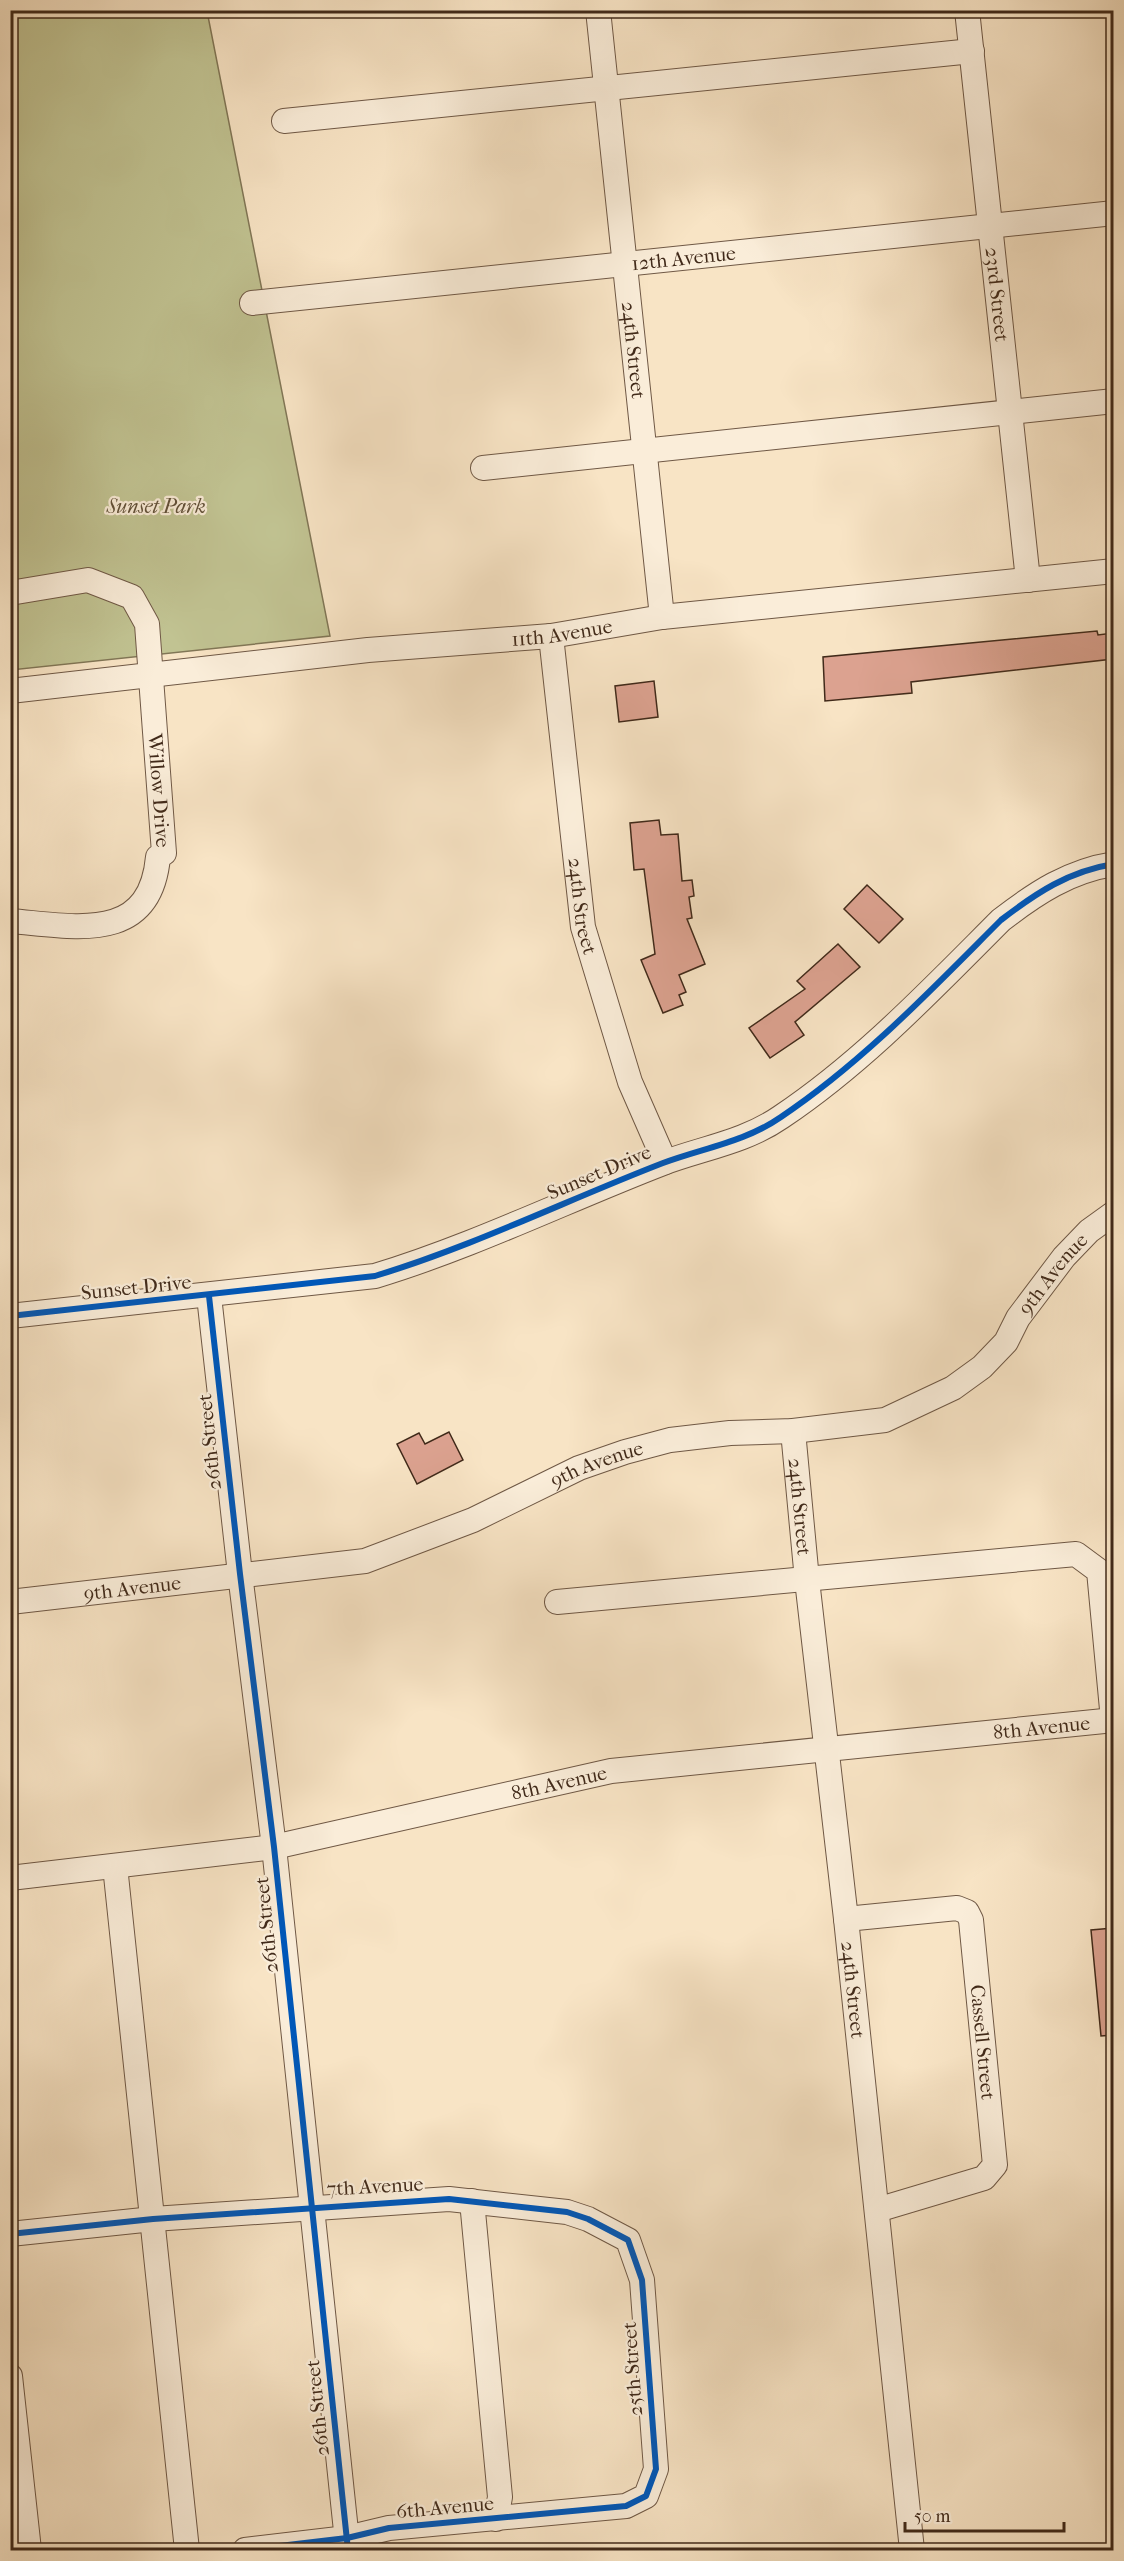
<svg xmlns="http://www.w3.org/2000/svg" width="1124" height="2561" font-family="'IM FELL French Canon',serif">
<rect width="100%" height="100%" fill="#f8e4c5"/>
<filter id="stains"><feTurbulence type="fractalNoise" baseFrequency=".00333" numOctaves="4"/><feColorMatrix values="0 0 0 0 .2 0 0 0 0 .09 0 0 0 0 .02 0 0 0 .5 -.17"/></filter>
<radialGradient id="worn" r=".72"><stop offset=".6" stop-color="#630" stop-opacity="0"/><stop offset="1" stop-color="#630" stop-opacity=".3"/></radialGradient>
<path fill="#c1c392" stroke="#817656" stroke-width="1.5" d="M10,11H207L330,636L11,670Z"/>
<g fill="#dca290" stroke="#412a1a" stroke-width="1.5">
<path d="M1097,631L1098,635L1113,633V659L911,682L912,693L825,701L823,657Z"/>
<path d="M654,681L658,717L619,722L615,686Z"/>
<path d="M659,820L661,835L678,834L682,881L692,880L694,896L689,897L692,918L687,919L705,964L679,975L686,992L679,995L683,1005L663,1013L641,960L655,954L644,869L634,870L630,823Z"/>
<path d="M867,885L903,919L879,943L844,909Z"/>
<path d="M838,944L860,967L795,1022L804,1035L770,1058L749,1028L805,989L797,981Z"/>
<path d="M449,1432L463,1460L417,1484L397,1444L419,1433L425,1444Z"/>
<path d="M1113,1928V2035L1101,2036L1091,1930Z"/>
</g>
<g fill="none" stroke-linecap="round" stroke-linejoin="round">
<defs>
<g id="minor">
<path id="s1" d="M598,10L662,617"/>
<path id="s2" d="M967,10L1028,580"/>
<path d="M284,121L972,51"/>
<path id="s3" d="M252,303L1114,213"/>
<path d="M483,468L1114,401"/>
<path id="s4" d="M10,593L88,580L132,597L147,624L164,853L158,857C150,945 74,926 10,921"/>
<path id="s5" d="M551,636L583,927L630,1082L665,1162"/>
<path id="s6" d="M10,691L368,650L551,636L662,617L1114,571"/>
<path d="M209,1296L240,1574L274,1847L348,2550"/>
<path d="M10,1316L375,1276C474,1246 567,1200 663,1163C703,1148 745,1142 781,1117C863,1062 931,990 1001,920C1036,893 1069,871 1114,864"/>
<path id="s7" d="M793,1431L807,1580L846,1919L912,2550"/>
<path id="s8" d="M10,1602L365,1561L473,1520L579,1468L625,1452L670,1440L730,1433L793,1431L885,1420L953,1388L982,1367L1006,1342L1018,1318L1064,1257L1089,1231L1114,1213"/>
<path d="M557,1602L1076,1554L1099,1571L1113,1720"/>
<path d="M115,1866L187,2550"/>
<path id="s9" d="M10,1878L274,1847L611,1771L1114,1720"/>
<path id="s10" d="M846,1919L957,1908L967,1912L971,1920L995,2165L984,2178L877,2210"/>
<path d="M472,2201L500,2497L496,2519"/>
<path d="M10,2234L153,2219L449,2199L567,2212L588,2219L628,2240L642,2280L656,2469L646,2496L626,2506L389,2528L347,2538L245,2550"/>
<path d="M10,2376L29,2550"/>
</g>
</defs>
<use href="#minor" stroke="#6f5845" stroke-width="26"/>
<use href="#minor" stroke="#faedd9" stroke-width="24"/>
<defs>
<g id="cycleway">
<path d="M209,1296L240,1574L274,1847L348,2550"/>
<path d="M10,1316L375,1276C474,1246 567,1200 663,1163C703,1148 745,1142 781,1117C863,1062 931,990 1001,920C1036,893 1069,871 1114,864"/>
<path d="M10,2234L153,2219L449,2199L567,2212L588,2219L628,2240L642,2280L656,2469L646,2496L626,2506L389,2528L347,2538L245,2550"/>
</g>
</defs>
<use href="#cycleway" stroke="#faedd9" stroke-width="10"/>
<use href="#cycleway" stroke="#0057b8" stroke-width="6"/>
</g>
<g text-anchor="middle" stroke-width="4.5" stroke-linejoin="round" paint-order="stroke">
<g font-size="20" fill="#412a1a" stroke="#faedd9">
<text dy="7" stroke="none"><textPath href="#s3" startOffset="434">12th Avenue</textPath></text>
<text dy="7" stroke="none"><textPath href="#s2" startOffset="286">23rd Street</textPath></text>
<text dy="7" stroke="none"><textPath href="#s1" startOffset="342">24th Street</textPath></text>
<text dy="7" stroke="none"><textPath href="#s6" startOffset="555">11th Avenue</textPath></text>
<text dy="7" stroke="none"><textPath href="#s4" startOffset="324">Willow Drive</textPath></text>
<text dy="7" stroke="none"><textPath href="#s5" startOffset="272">24th Street</textPath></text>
<text transform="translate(599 1172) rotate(-23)" y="7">Sunset Drive</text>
<text dy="7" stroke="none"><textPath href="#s8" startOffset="1131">9th Avenue</textPath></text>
<text transform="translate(136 1287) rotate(-6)" y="7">Sunset Drive</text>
<text transform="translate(209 1442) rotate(-96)" y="7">26th Street</text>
<text dy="7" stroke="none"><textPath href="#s8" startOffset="609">9th Avenue</textPath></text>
<text dy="7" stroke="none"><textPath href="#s7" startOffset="76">24th Street</textPath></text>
<text dy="7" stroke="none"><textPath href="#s8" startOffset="123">9th Avenue</textPath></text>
<text dy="7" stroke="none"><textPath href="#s9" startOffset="1044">8th Avenue</textPath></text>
<text dy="7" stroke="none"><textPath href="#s9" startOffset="558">8th Avenue</textPath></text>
<text transform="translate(266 1925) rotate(-96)" y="7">26th Street</text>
<text dy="7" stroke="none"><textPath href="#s7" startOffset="562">24th Street</textPath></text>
<text dy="7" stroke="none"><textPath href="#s10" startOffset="254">Cassell Street</textPath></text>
<text transform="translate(375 2186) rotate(-3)" y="7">7th Avenue</text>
<text transform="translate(632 2369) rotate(-94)" y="7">25th Street</text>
<text transform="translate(317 2408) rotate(-96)" y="7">26th Street</text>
<text transform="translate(445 2507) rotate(-5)" y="7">6th Avenue</text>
</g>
<g font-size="20" font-style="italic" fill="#615038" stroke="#faedd9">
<text x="156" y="513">Sunset Park</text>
</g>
</g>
<rect width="1124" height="2561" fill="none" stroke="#f8e4c5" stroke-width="36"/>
<rect x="12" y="12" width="1100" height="2537" fill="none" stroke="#412a1a" stroke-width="3"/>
<rect x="18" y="18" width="1088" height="2525" fill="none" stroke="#412a1a" stroke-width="1.5"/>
<path d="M905 2522v9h159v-9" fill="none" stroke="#412a1a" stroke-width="3"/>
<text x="914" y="2522" font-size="18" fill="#412a1a" stroke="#faedd9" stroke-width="4.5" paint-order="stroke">50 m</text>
<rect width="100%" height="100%" filter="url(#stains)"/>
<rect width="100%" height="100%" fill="url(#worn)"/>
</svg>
